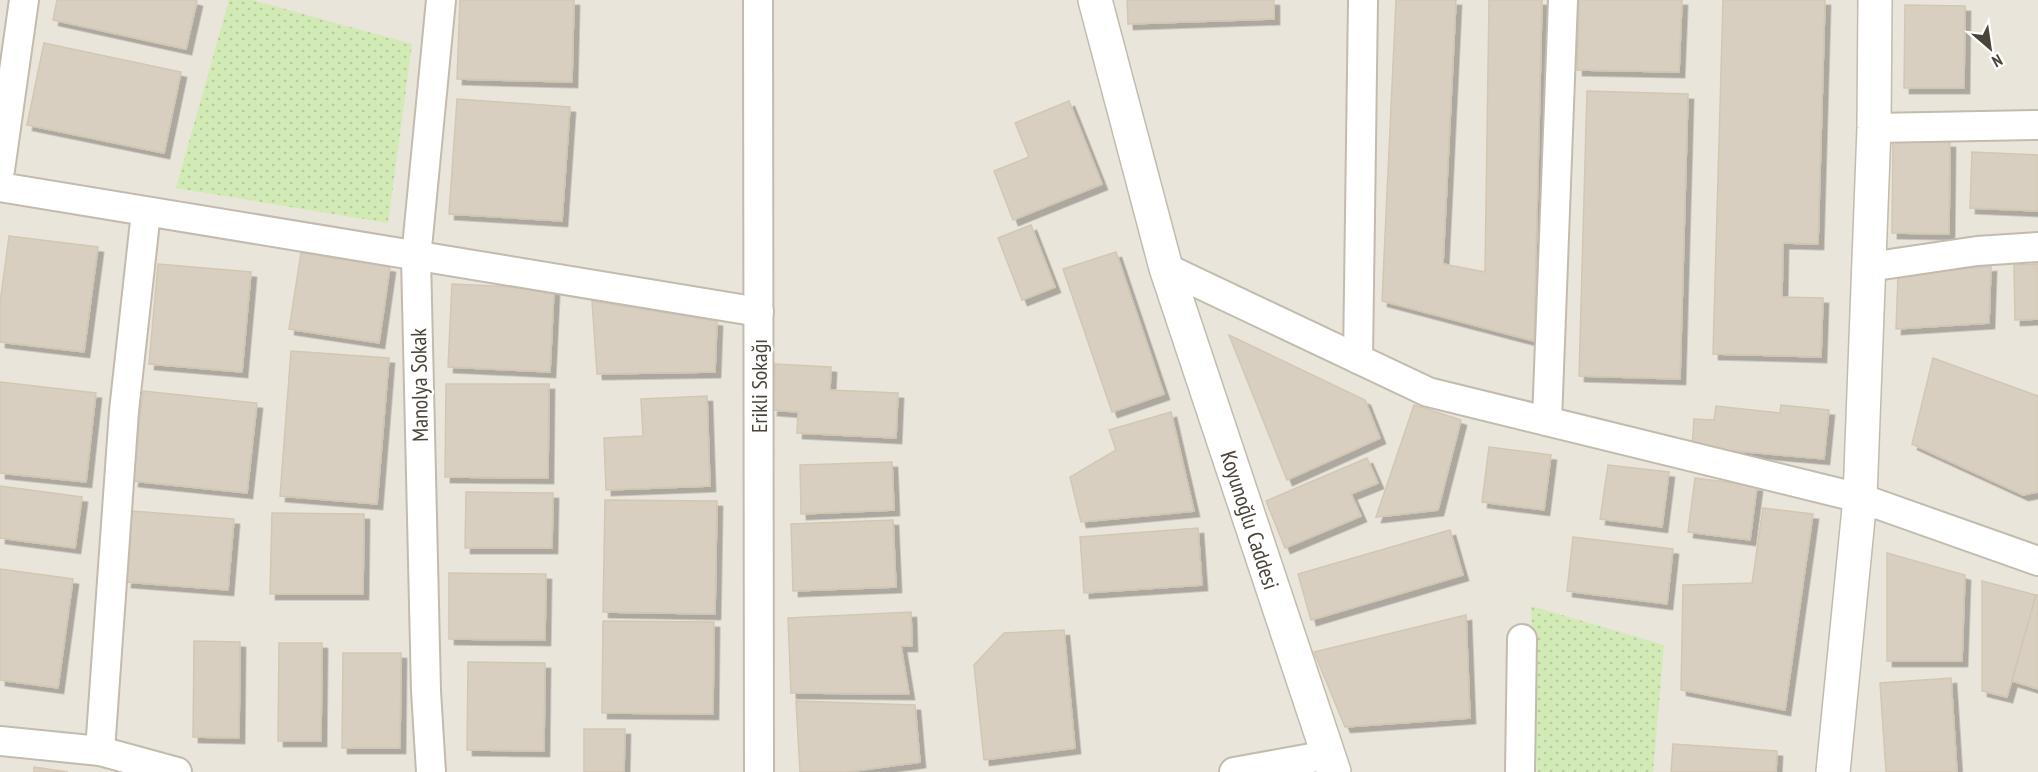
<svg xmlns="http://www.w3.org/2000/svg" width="2038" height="772" font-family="'PT Sans Narrow',sans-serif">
<defs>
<pattern id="grass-dots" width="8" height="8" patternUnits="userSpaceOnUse" patternTransform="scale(1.5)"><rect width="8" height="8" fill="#d2eab5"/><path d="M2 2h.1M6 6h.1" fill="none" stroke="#b6ca9c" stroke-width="1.8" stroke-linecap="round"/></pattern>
<filter id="shadow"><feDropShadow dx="5.5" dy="5.5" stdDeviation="0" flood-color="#0004"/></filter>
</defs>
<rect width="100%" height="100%" fill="#f6f3ec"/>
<rect fill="#eae5da" x="0" y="0" width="2038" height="772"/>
<g fill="url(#grass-dots)">
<path d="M229,0H252L412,44L388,223L176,188Z"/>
<path d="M1531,606L1664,645L1653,772H1537Z"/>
</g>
<g fill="#d8cfc1" stroke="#d3c7b4" stroke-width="1.5" filter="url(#shadow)">
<path d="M57,0H194L197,1L186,49L53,20Z"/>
<path d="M460,0H574L572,82L457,79Z"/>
<path d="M1127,0H1274V19L1128,24Z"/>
<path d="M1396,0H1456L1443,264L1485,272L1489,0H1542L1534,341L1382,301Z"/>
<path d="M1579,0H1682L1679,72L1577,70Z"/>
<path d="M1723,0H1825L1818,244L1783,243L1782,297L1823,298L1821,357L1713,354Z"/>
<path d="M1905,5L1965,6L1964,88H1904Z"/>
<path d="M44,43L181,72L164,153L27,125Z"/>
<path d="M1587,91L1688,94L1680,379L1579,376Z"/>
<path d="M457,99L570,107L562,221L449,214Z"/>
<path d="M1069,101L1102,184L1013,220L994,171L1029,157L1015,123Z"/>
<path d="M1893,141L1950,142L1949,234L1892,233Z"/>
<path d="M1972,152L2038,155V211L1970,208Z"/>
<path d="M1031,225L1055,287L1022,300L998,238Z"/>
<path d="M9,236L98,247L84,352L0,342V303Z"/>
<path d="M1116,252L1164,394L1112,412L1063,269Z"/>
<path d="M301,253L390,267L379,343L289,329Z"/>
<path d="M158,264L251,272L242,372L149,364Z"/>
<path d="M2038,264V319L2015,320L2014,265Z"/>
<path d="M1991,266L1989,323L1896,329L1898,275Z"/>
<path d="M452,284L554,289L550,372L448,367Z"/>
<path d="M592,301L717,321L715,372L597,374Z"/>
<path d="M1229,335L1365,400L1380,438L1287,480Z"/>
<path d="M291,351L389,358L377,504L280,496Z"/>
<path d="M1933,358L2038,396V492L2023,495L1912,444Z"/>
<path d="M775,364L831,367L830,390L898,393L896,438L797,433L798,412L772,410Z"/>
<path d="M0,382L96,393L86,482L0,473Z"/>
<path d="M446,384H549L548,478L445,477Z"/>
<path d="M143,391L257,403L247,493L133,481Z"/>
<path d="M707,396L710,486L606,490L604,438L643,436L641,399Z"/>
<path d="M1414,405L1461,420L1438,510L1376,517Z"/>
<path d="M1781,405L1829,410L1824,459L1692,447L1694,419L1714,420L1716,406L1780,413Z"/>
<path d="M1171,412L1194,511L1081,522L1070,477L1116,450L1109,430Z"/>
<path d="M1489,447L1551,455L1544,510L1482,502Z"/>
<path d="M1367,458L1378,483L1351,494L1361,516L1285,548L1266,501Z"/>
<path d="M892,462L894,510L801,514L800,465Z"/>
<path d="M1608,465L1669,472L1662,527L1600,519Z"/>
<path d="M1695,478L1757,486L1750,540L1688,532Z"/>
<path d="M0,486L82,497L75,548L0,538Z"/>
<path d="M466,492L553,493L552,548H465Z"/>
<path d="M605,500L717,501L715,614L603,612Z"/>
<path d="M1763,508L1813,514L1785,710L1681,690L1683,585L1752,583Z"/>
<path d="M132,511L234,519L228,590L126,582Z"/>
<path d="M272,513L364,514L363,594H270Z"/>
<path d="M893,520L896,587L793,591L791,524Z"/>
<path d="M1198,528L1202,585L1084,593L1080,537Z"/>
<path d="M1450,530L1463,575L1311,620L1298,574Z"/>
<path d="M1573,537L1673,549L1667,604L1567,591Z"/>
<path d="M1887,553L1965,575L1962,661H1887Z"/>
<path d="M0,569L73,579L58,688L0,680Z"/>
<path d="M449,573L546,574L545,640L449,639Z"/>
<path d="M1982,581L2036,595L2007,697L1982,691Z"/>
<path d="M2036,595H2038V689L2012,681Z"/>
<path d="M911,612L912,646H901L909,694L791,693L788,618Z"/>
<path d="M1466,615L1470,718L1345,727L1314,652Z"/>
<path d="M603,621L714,622L713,714L602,713Z"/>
<path d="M1064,630L1075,748L984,760L974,665L1004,633Z"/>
<path d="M194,641L240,642L239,738L193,737Z"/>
<path d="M279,643H322L321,741H278Z"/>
<path d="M343,653H401L400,748H342Z"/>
<path d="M468,662L545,663L544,751L467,750Z"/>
<path d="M1951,678L1957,772H1886L1880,683Z"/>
<path d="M796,701L915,705L920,762L847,772H800Z"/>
<path d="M584,729H625L624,772H584Z"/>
<path d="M1673,744L1777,751L1776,772H1671Z"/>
<path d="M34,767L68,772H34Z"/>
</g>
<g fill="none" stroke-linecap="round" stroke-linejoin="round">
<defs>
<g id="minor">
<path d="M758,0L759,772"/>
<path d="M1874,128L2038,125"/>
<path d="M0,170L24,0"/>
<path d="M0,187L759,312"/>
<path d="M1869,267L1977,251L2038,247"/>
<path d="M1166,268L1428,392L1860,498L2038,561"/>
<path d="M1358,359L1363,0"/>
<path d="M1547,421L1563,0"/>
<path d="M0,741L100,751L177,772"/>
<path d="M100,751L124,411L146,212"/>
<path d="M431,772L426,691L416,258L441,0"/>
<path d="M1234,772L1328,755"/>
<path d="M1520,772L1522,639"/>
</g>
<g id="tertiary">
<path d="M1095,0L1166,268L1334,772"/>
<path d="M1833,772L1860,498L1874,128L1875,0"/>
</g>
</defs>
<use href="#minor" stroke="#c2bbae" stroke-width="32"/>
<use href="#tertiary" stroke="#c2bbae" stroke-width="36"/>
<use href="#minor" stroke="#fff" stroke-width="28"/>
<use href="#tertiary" stroke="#fff" stroke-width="33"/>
</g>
<g text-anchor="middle" stroke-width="5" stroke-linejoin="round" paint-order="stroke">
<g font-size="22" fill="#4b4439" stroke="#fff">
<text transform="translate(419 385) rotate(-91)" y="8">Manolya Sokak</text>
<text transform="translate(759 386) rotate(-90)" y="8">Erikli Sokağı</text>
<text transform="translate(1250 520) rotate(72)" y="8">Koyunoğlu Caddesi</text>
</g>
</g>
<g transform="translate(1990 48) rotate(151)" stroke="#ffffff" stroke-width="4.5" paint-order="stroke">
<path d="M0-4.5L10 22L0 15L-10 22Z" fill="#4b4439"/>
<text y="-9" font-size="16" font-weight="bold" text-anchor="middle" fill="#4b4439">N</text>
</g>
</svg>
